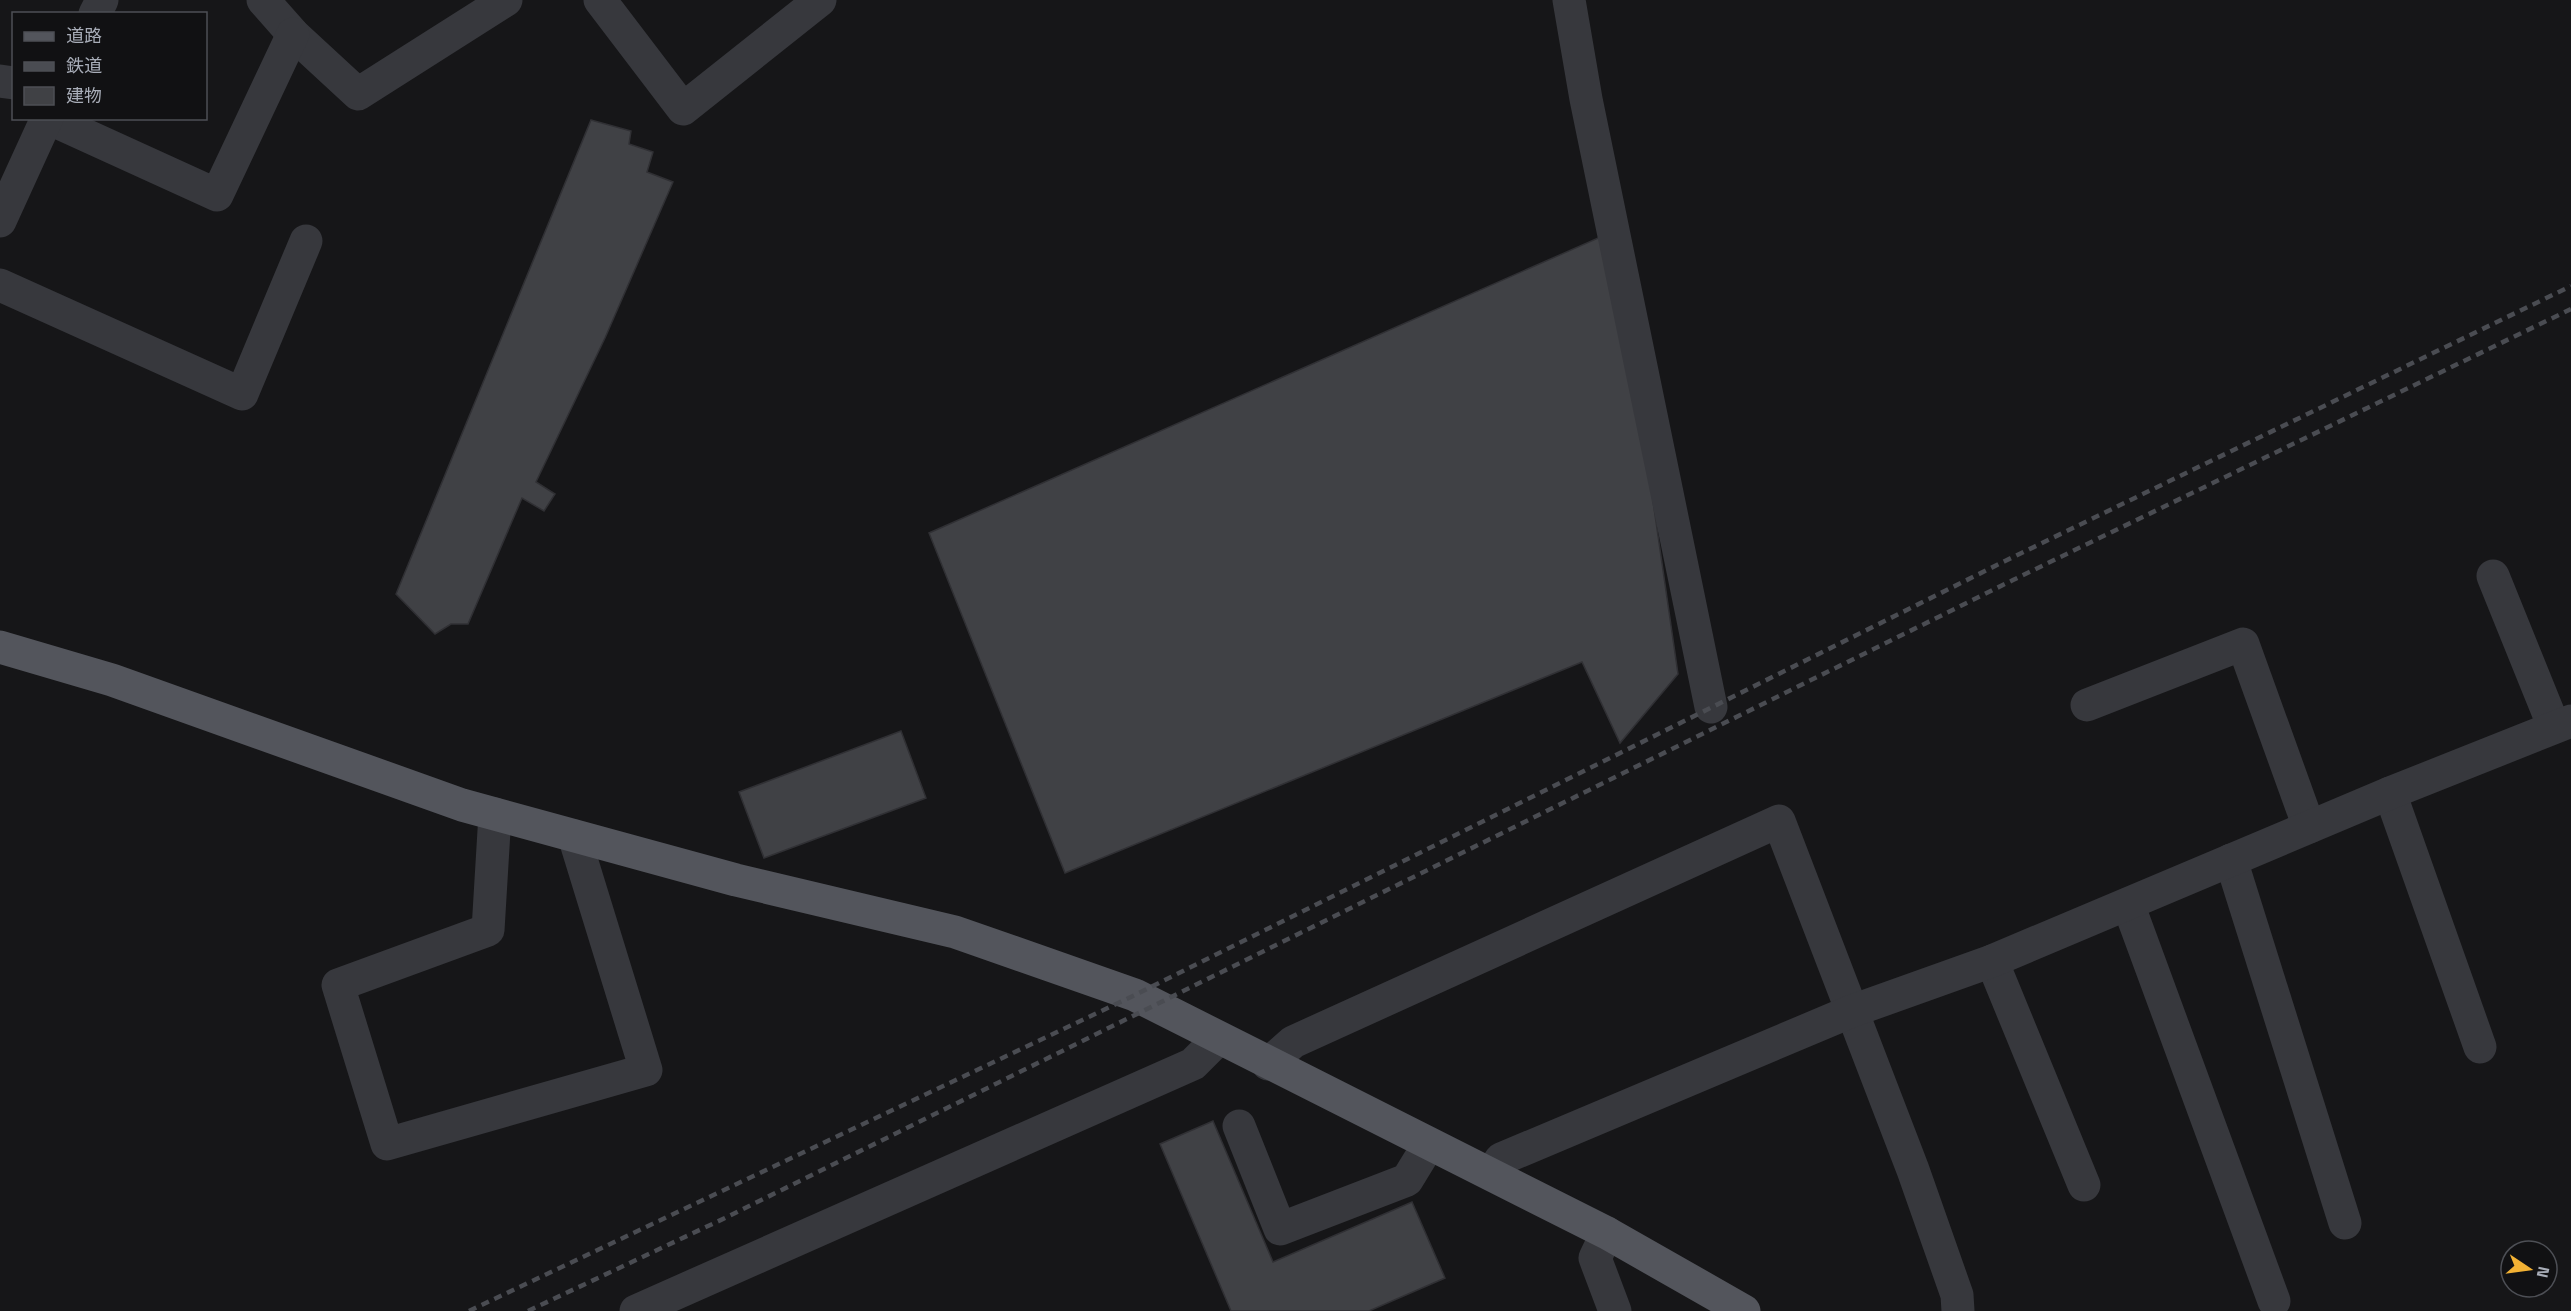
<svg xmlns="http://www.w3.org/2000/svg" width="2571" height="1311" font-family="'Titillium Web','Noto Sans JP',sans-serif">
<rect width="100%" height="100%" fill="#161618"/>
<g fill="#404145" stroke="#303034" stroke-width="1.5">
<path d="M591,120L631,131L629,144L653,152L647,172L673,182L605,338L536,482L555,494L544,511L522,498L468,624H451L435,634L396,594Z"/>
<path d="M1614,231L1678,674L1620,743L1582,662L1065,873L929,533Z"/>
<path d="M901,731L926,798L764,858L739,792Z"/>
<path d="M1213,1121L1273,1262L1412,1202L1445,1278L1369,1311H1231L1160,1144Z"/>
</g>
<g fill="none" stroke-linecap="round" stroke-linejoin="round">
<g stroke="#37383d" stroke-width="33">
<path d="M263,0L293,34L358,94L506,0"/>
<path d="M600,0L683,109L820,0"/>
<path d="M1569,0L1586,99L1711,707"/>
<path d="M95,14L102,0"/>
<path d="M0,81L14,83"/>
<path d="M48,118L217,195L293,34"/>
<path d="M0,221L47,118"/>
<path d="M0,285L242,394L306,241"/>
<path d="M2493,576L2554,727"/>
<path d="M2087,705L2243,644L2309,827"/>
<path d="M2390,793L2480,1047"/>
<path d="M495,814L488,930L338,985L387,1144L646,1070L574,836"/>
<path d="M2231,860L2345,1223"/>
<path d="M2128,904L2274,1301"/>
<path d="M1992,961L2084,1185"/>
<path d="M1268,1064L1293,1042L1779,821L1913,1170L1957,1295L1958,1311"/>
<path d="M1239,1126L1280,1229L1407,1180L1429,1144"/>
<path d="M1491,1174L1501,1159L1852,1011L1992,961L2390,793L2571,721"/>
<path d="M1607,1233L1595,1258L1615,1311"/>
<path d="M636,1311L1193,1064L1218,1039"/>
</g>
<path stroke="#53555c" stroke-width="33" d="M0,647L112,680L462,805L736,880L955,932L1135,995L1607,1233L1744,1311"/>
<g stroke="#4a4c52" stroke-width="4.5" stroke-dasharray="8 6" stroke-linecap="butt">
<path d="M469,1311L1135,995L2005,561L2571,286"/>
<path d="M528,1311L725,1218L2013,580L2571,309"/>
</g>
</g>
<rect x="12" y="12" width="195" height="108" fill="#111113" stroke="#4d4f55" stroke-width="1.5"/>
<rect x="24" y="32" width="30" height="9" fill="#53555c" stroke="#4d4f55" stroke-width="1.5"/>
<text x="66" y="42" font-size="18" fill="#a8adb8">道路</text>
<rect x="24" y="62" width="30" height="9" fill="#4a4c52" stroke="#4d4f55" stroke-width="1.5"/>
<text x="66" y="72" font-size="18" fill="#a8adb8">鉄道</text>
<rect x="24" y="87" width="30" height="18" fill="#404145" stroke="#4d4f55" stroke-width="1.5"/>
<text x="66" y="102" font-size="18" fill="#a8adb8">建物</text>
<g transform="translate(2529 1269) rotate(103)"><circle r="28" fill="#111113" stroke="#4d4f55" stroke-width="1.5"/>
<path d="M0-4.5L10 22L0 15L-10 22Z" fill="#f2b134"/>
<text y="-9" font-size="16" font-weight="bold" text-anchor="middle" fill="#a8adb8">N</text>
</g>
</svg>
